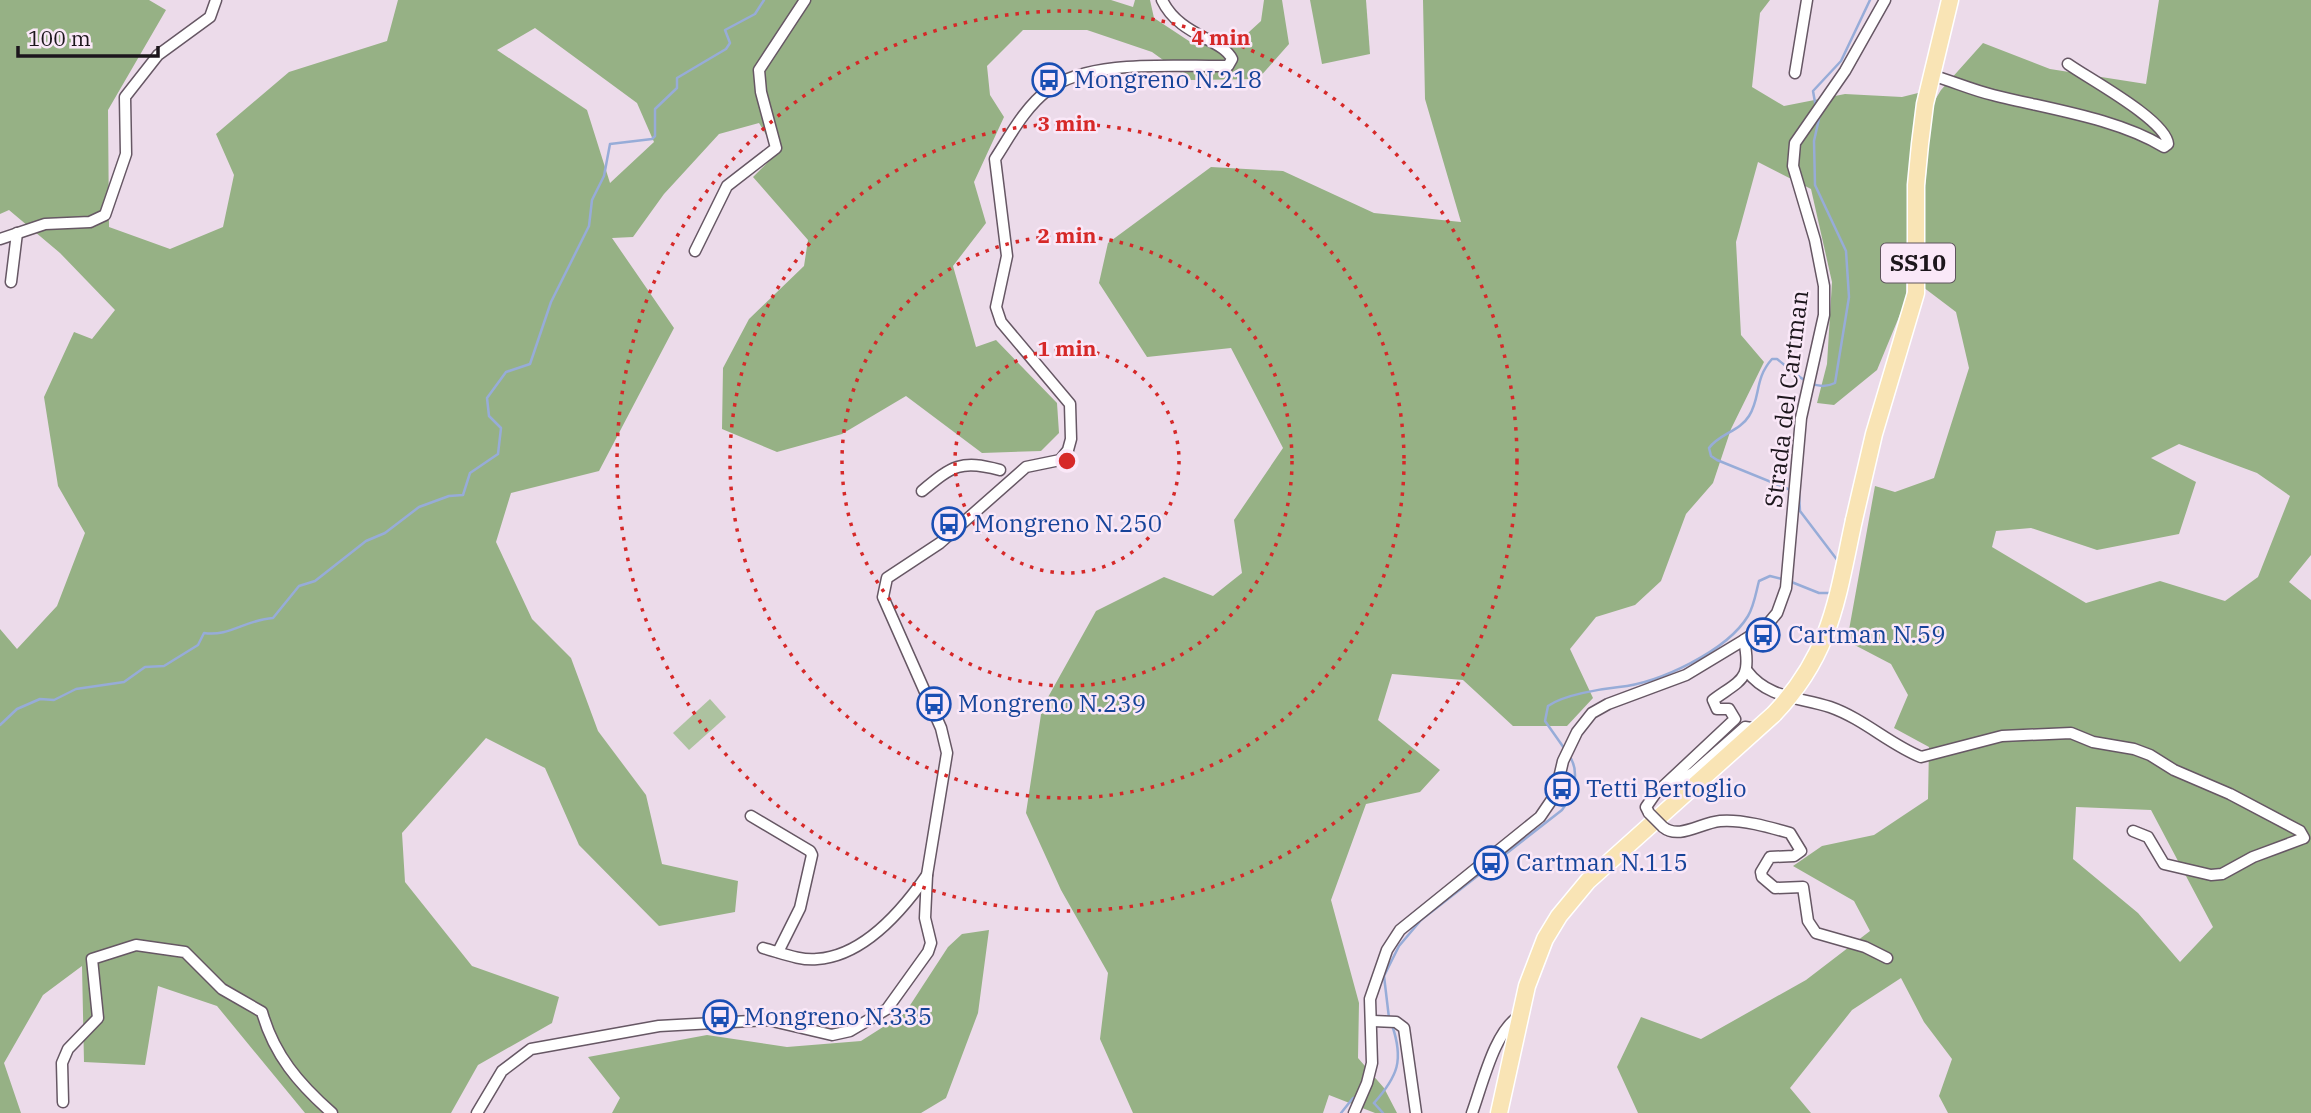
<svg xmlns="http://www.w3.org/2000/svg" width="2311" height="1113" font-family="'IBM Plex Serif',serif">
<rect width="100%" height="100%" fill="#ecdbea"/>
<path fill="#adc2a0" d="M710,699L726,717L689,750L673,733Z"/>
<g fill="#96b185" fill-rule="evenodd">
<path d="M0,0H149L166,10L108,110L109,227L170,249L223,227L234,175L216,134L289,72L387,41L398,0H1111L1133,7L1135,0H1150L1154,18L1195,45L1237,43L1261,21L1264,0H1282L1289,44L1258,79L1191,80L1152,52L1087,30H1023L987,66L990,95L1004,117L974,182L986,223L953,266L976,347L996,340L1057,403L1059,433L1041,451L982,453L906,396L842,434L777,452L722,429L723,368L749,319L804,266L808,240L753,177L777,153L759,123L719,134L664,194L633,237L612,238L674,328L599,471L511,493L496,542L532,619L571,658L598,731L646,795L662,864L738,881L735,912L659,926L579,845L545,768L486,738L402,833L405,882L472,966L559,997L552,1023L478,1065L451,1113H305L217,1006L158,986L145,1065L84,1062L82,966L43,995L4,1063L21,1113H0V629L17,649L57,606L85,533L58,486L44,397L74,332L92,339L115,310L60,253L9,210L0,214ZM535,28L637,103L654,142L610,183L587,110L497,50Z"/>
<path d="M1310,0H1366L1370,54L1322,64Z"/>
<path d="M1423,0H1770L1760,13L1752,87L1784,106L1845,94L1902,97L1918,93L1908,176L1906,300L1877,370L1834,405L1817,403L1827,364L1832,282L1811,189L1758,162L1736,242L1741,335L1764,362L1731,429L1713,483L1686,514L1661,581L1635,605L1596,617L1570,649L1593,698L1567,726H1513L1463,680L1392,674L1378,720L1440,770L1420,792L1366,804L1331,900L1359,1003L1358,1058L1384,1088L1397,1113H1375L1329,1095L1323,1113H1133L1100,1039L1108,973L1061,890L1026,813L1042,708L1096,611L1164,577L1213,596L1242,573L1234,520L1283,448L1231,348L1147,357L1099,283L1108,243L1211,167L1283,171L1374,213L1461,222L1425,99Z"/>
<path d="M2159,0H2311V555L2289,582L2311,600V1113H1948L1939,1096L1952,1059L1924,1022L1901,978L1852,1010L1790,1088L1811,1113H1638L1617,1067L1641,1017L1701,1039L1806,980L1870,931L1854,901L1793,866L1822,846L1874,835L1928,799L1929,747L1894,728L1908,695L1891,664L1847,641L1875,486L1895,492L1934,478L1969,368L1956,312L1923,287L1922,223L1932,105L1941,90L1983,43L2050,69L2146,84ZM2179,444L2257,473L2290,496L2258,577L2225,601L2160,581L2086,603L1992,547L1996,531L2031,528L2097,550L2179,534L2196,482L2151,458ZM2076,807L2151,810L2213,927L2180,962L2138,913L2073,859Z"/>
<path d="M989,930L978,1013L946,1098L921,1113H612L620,1098L588,1057L707,1035L787,1047L861,1041L905,1013L948,947L962,934Z"/>
</g>
<g fill="none" stroke-linecap="round" stroke-linejoin="round">
<g stroke="#97acd8" stroke-width="2.5">
<path d="M1816,108L1813,91L1841,61L1870,0"/>
<path d="M1793,491L1717,460L1711,456L1709,448C1719,434 1740,431 1749,416C1761,397 1754,379 1772,359H1777C1794,372 1813,394 1835,383L1849,297L1846,251L1815,185L1814,141L1820,114"/>
<path d="M1799,494L1800,511L1838,561"/>
<path d="M1789,581L1819,593H1831"/>
<path d="M0,725L17,709L40,699L54,700L76,689L124,682L145,667L164,666L198,645L204,633C229,637 245,620 273,618L299,586L315,581L366,541L385,533L419,507L449,496L463,495L470,473L498,454L501,428L489,416L487,398L506,372L530,364L551,302L589,226L592,200L604,176L610,144L652,139L655,136V109L677,88V78L726,49L730,43L725,30L755,14L764,0"/>
<path d="M1564,748L1545,721L1548,706C1563,695 1600,689 1619,687C1659,683 1727,651 1748,616C1754,606 1756,592 1759,581L1770,576L1782,579"/>
<path d="M1389,1018L1384,976L1399,946L1421,920L1562,810C1574,795 1581,770 1568,754"/>
<path d="M1374,1103C1398,1076 1404,1060 1392,1025"/>
<path d="M1374,1103L1383,1113"/>
<path d="M1341,1113L1353,1098L1357,1099"/>
</g>
<defs>
<g id="minor">
<path d="M1795,73L1807,0"/>
<path d="M1931,75C1952,81 1972,90 1993,95C2048,109 2116,118 2164,147L2168,144C2166,120 2089,79 2068,64"/>
<path d="M0,239L45,224L90,222L105,215L126,154L125,97L158,55L210,17L216,0"/>
<path d="M695,251L727,186L776,148L761,92L759,70L805,0"/>
<path d="M11,282L17,233"/>
<path d="M922,491C952,466 961,459 1000,470"/>
<path d="M1747,671C1768,699 1800,697 1830,707C1864,719 1889,744 1921,757L2002,736L2071,733L2093,742L2134,749L2150,755L2174,770L2230,794L2300,831L2304,838L2253,857L2222,874L2211,875L2164,864L2148,837L2133,831"/>
<path d="M1673,783L1693,773L1745,727L1758,729"/>
<path d="M1649,813L1646,807L1655,794L1735,719L1729,709H1717L1713,700C1742,679 1752,680 1744,640"/>
<path d="M751,816L810,851L812,855L800,908L778,952"/>
<path d="M1663,827C1679,840 1700,823 1720,821C1741,819 1769,827 1790,833L1801,851L1794,856L1770,857L1761,872L1762,877L1775,888L1803,887L1808,921L1816,933L1865,947L1887,958"/>
<path d="M763,948C779,952 800,961 817,959C864,956 902,911 927,875"/>
<path d="M1373,1021L1396,1022L1404,1028L1416,1113"/>
<path d="M63,1102L62,1063L68,1049L98,1018L92,959L136,945L185,952L222,989L262,1012C274,1055 299,1084 332,1113"/>
<path d="M477,1113L502,1071L531,1049L659,1026L768,1020L832,1035L850,1031L887,1009L928,952L931,943L925,918L927,875L947,753L941,728L883,597L887,578L940,543L1026,467L1060,460L1068,450L1071,439L1070,404L1001,322L996,307L1007,256L995,159C1010,136 1025,107 1048,90C1090,58 1177,67 1228,66L1232,59C1223,39 1179,36 1162,0"/>
<path d="M1354,1113L1367,1083L1372,1063L1370,999L1387,950L1400,930L1540,817L1555,795L1563,761L1577,732L1592,713L1608,704L1686,675L1744,640L1767,625L1777,613L1786,588L1801,418L1824,315V286L1815,240L1793,166L1795,143L1845,71L1885,0"/>
<path d="M1472,1113C1482,1086 1495,1029 1520,1016"/>
</g>
<g id="primary">
<path d="M1854,520L1874,434L1916,293V185L1920,144L1925,104L1950,0"/>
<path d="M1499,1113L1527,986L1545,939L1559,916L1588,881L1774,714"/>
</g>
</defs>
<use href="#minor" stroke="#665764" stroke-width="13"/>
<use href="#primary" stroke="#fff" stroke-width="19"/>
<use href="#minor" stroke="#fff" stroke-width="10"/>
<use href="#primary" stroke="#f9e4b5" stroke-width="16"/>
<defs>
<path id="minor-bridge" d="M1649,813L1663,827"/>
<path id="primary-bridge" d="M1774,714C1832,653 1837,598 1854,520"/>
</defs>
<use href="#minor-bridge" stroke="#665764" stroke-width="13" stroke-linecap="butt"/>
<use href="#primary-bridge" stroke="#fff" stroke-width="19" stroke-linecap="butt"/>
<use href="#minor-bridge" stroke="#fff" stroke-width="10"/>
<use href="#primary-bridge" stroke="#f9e4b5" stroke-width="16"/>
</g>
<g fill="none" stroke="#d62828" stroke-width="3.5" stroke-dasharray="3.5 7">
<circle cx="1067" cy="461" r="112"/>
<circle cx="1067" cy="461" r="225"/>
<circle cx="1067" cy="461" r="337"/>
<circle cx="1067" cy="461" r="450"/>
</g>
<defs>
<symbol id="bus-ring" viewBox="-11 -11 22 22"><circle r="9.5" fill="#fae8f8" stroke="#1a4fb4" stroke-width="1.5"/><path d="M-5-6H5V4H4V6H2V4H-2V6H-4V4H-5ZM-3.5-4V0h7V-4ZM-3.5 1.2v1.5H-2V1.2ZM2 1.2v1.5H3.5V1.2Z" fill="#1a4fb4"/></symbol>
</defs>
<g fill-rule="evenodd">
<use href="#bus-ring" x="1030" y="61" width="38" height="38"/>
<use href="#bus-ring" x="930" y="505" width="38" height="38"/>
<use href="#bus-ring" x="1744" y="616" width="38" height="38"/>
<use href="#bus-ring" x="915" y="685" width="38" height="38"/>
<use href="#bus-ring" x="1543" y="770" width="38" height="38"/>
<use href="#bus-ring" x="1472" y="844" width="38" height="38"/>
<use href="#bus-ring" x="701" y="998" width="38" height="38"/>
</g>
<g text-anchor="middle" stroke-width="5" stroke-linejoin="round" paint-order="stroke">
<rect fill="#fae8f8" stroke="#5f555e" stroke-width="2" x="1881" y="243.5" width="74" height="39" rx="5"/>
<g font-size="23" font-weight="bold" fill="#1c161c">
<text x="1918" y="271">SS10</text>
</g>
<g font-size="24" fill="#164399" stroke="#fae8f8" text-anchor="start">
<text x="1074" y="88">Mongreno N.218</text>
<text x="974" y="532">Mongreno N.250</text>
<text x="1788" y="643">Cartman N.59</text>
<text x="958" y="712">Mongreno N.239</text>
<text x="1586" y="797">Tetti Bertoglio</text>
<text x="1516" y="871">Cartman N.115</text>
<text x="744" y="1025">Mongreno N.335</text>
</g>
<g font-size="24" fill="#1c161c" stroke="#fae8f8">
<text transform="translate(1787 399) rotate(-83)" y="8">Strada del Cartman</text>
</g>
</g>
<circle cx="1067" cy="461" r="10" fill="#d62828" stroke="#fae8f8" stroke-width="3.5"/>
<g font-size="21" text-anchor="middle" font-weight="bold" fill="#d62828" stroke="#fae8f8" stroke-width="5" stroke-linejoin="round" paint-order="stroke">
<text x="1221" y="45">4 min</text>
<text x="1067" y="131">3 min</text>
<text x="1067" y="243">2 min</text>
<text x="1067" y="356">1 min</text>
</g>
<path d="M18 46v10h140v-10" fill="none" stroke="#1c161c" stroke-width="3.5"/>
<text x="28" y="46" font-size="21" fill="#1c161c" stroke="#fae8f8" stroke-width="5" paint-order="stroke">100 m</text>
</svg>
